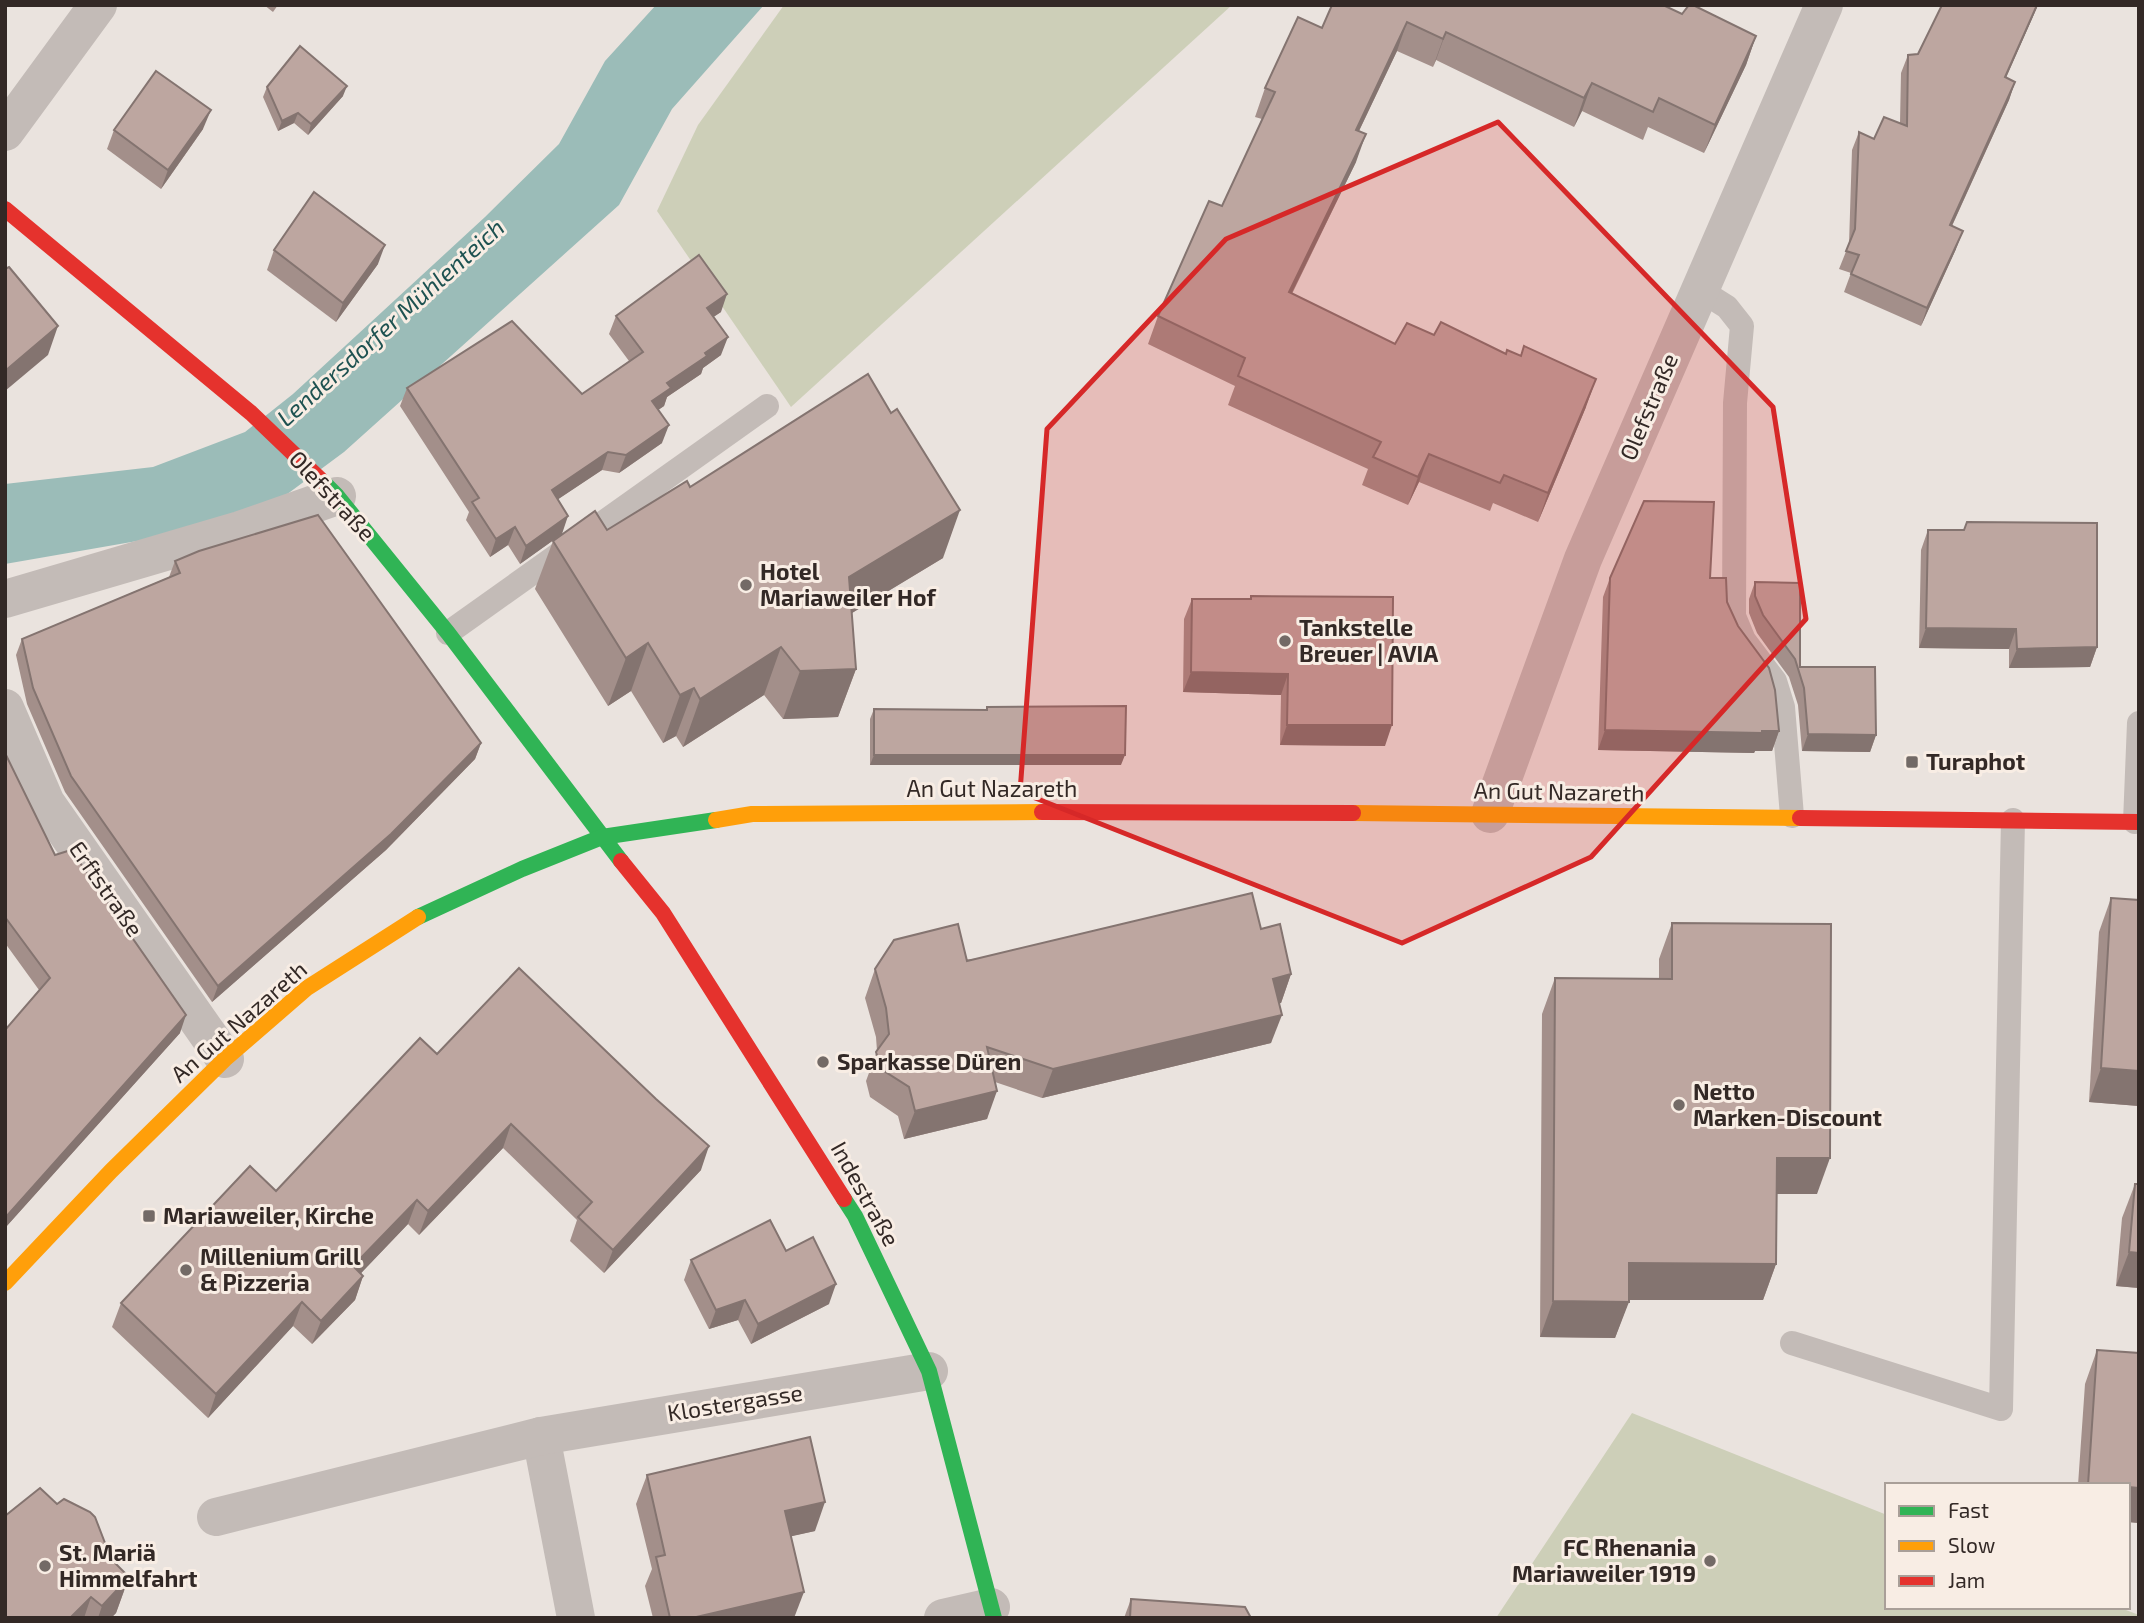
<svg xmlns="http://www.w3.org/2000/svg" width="2144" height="1623" font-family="'Exo 2',sans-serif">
<rect width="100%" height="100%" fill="#eae3de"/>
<g fill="#cdcfb8">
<path d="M784,5H1232L791,407L657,211L698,125Z"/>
<path d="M1632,1413L1887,1515V1607H2118L2139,1615V1618H1496Z"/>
</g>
<path fill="#9bbcb8" d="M656,5H764L672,109L619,205L344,452L259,515L235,524L5,564V484L153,467L245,432L293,394L485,217L559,144L605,61Z"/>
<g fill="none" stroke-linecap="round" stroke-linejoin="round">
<g stroke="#c3bbb7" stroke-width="24">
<path d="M1700,290L1727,307L1742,326L1735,403L1734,616L1744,640L1775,681L1783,707L1792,816"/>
<path d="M448,633L767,406"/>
<path d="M2135,822L2139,723"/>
<path d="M1792,1343L2001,1409L2013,820"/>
</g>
<g stroke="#c3bbb7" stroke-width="38">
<path d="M5,132L98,5"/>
<path d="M5,599L240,530L337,496"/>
<path d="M5,708L46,803L225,1059"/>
<path d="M1490,814L1583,559L1824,5"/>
<path d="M541,1436L576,1618"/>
<path d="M216,1517L541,1436L929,1371"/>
<path d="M943,1618L991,1607"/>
</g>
<g stroke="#30b455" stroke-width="16">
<path d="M323,482L337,496L448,633L621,861"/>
<path d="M418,917L522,869L602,837L716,820"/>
<path d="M844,1199L855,1216L929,1371L994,1618"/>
</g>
<g stroke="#ff9f0a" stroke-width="16">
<path d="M1353,813L1800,818"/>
<path d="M716,820L752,814L1042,812"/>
<path d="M5,1283L111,1171L225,1059L307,988L418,917"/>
</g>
<g stroke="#e5322d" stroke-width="16">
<path d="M5,209L251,413L323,482"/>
<path d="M1042,812L1353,813"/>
<path d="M1800,818L2139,822"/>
<path d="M621,861L663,913L844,1199"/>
</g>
</g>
<g fill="#a38f8a">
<path d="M264,5H278L273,12Z"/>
<path d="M1332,5L1682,14L1756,36L1746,65L1704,153L1648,127L1643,140L1582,111L1574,127L1436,60L1433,67L1397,51L1359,131L1356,162L1292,294L1395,344L1586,407L1538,522L1493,503L1490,511L1419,482L1408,505L1362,485L1368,469L1228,405L1235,386L1148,344L1158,316L1222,206L1262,119L1255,117L1265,88L1322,28Z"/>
<path d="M1942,5H2038L2006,78L2015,82L2009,100L1952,226L1956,249L1921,326L1844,292L1851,273L1839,269L1849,244L1852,150L1859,132L1874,139L1900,123L1901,73L1908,55L1918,54Z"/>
<path d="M267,87L343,96L308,135L294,123L278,131L263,97Z"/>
<path d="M203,129L161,189L107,149L114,130Z"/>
<path d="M274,250L378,264L336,322L267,270Z"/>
<path d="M721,312L713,317L721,355L703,368L701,374L667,397L664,406L658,410L662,443L619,473L602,470L558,499L562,534L520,564L508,545L490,557L466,520L469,512L400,406L407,388L582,394L629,361L609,334L616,316Z"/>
<path d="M891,413L943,558L852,613L856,669L838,717L783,719L764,695L683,747L676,736L663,743L631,691L608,706L535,589L553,541L607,530L690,487Z"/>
<path d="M1928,530L2097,647L2090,667L2009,668V649L1919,648L1921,550Z"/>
<path d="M175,561L481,743L475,759L386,850L212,1002L65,792L27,704L16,655L22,639L169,577Z"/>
<path d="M1610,578H1710L1727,602L1779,731L1772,751H1755L1754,753L1598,750L1603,597Z"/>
<path d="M1755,582L1800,667L1876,735L1870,752L1802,751L1798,705L1789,677L1757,633L1749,613V599Z"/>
<path d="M1251,596L1385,746L1280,745L1281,695L1183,692L1184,619L1192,599H1250Z"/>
<path d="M987,707L1121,765H870V719L874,709L986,710Z"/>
<path d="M5,753L55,855L180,1033L5,1228V1030L39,990L5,943Z"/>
<path d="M2111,898L2139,900V1106L2089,1102L2099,932Z"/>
<path d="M1672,923L1817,1194H1777L1776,1264L1763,1300H1629L1615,1338L1540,1337L1542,1014L1555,978L1659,979V959Z"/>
<path d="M1261,929L1291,974L1281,1003H1279L1271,1043L1042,1098L995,1082L987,1119L904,1139L898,1116L870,1097L866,1081L877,1051L876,1037L865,998L875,969Z"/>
<path d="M437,1054L701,1170L604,1273L570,1241L577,1220L503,1148L419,1235L408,1224L361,1273L363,1276L355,1300L312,1344L293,1326L208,1418L112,1327L121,1303L276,1191Z"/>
<path d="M2135,1184H2139V1288L2116,1286L2122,1218Z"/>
<path d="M786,1251L829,1304L751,1344L738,1320L709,1329L684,1280L691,1260Z"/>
<path d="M2097,1350L2139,1353V1523L2128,1522V1485H2078L2085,1384Z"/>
<path d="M647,1475L815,1531L791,1536L794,1618H653L645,1586L652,1569L636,1504Z"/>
<path d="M57,1504L105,1543L103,1551L129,1577L116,1613L111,1618H5Z"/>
<path d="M1131,1599L1251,1618H1124Z"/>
</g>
<g fill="#847470">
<path d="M2037,5H2038L1998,95L2005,77Z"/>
<path d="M1407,22L1397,51L1346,158L1356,130Z"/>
<path d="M1446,32L1436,60L1433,67L1443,39Z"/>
<path d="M1756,36L1746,65L1704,153L1715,125Z"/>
<path d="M2015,82L2009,100L1944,243L1950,225Z"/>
<path d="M1592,83L1582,111L1574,127L1584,98Z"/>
<path d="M347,86L343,96L308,135L311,124Z"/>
<path d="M211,110L203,129L161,189L168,170Z"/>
<path d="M298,113L294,123L278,131L282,121Z"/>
<path d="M1366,134L1356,162L1278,321L1289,292Z"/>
<path d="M1963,231L1956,249L1921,326L1927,308Z"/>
<path d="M385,245L378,264L336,322L343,303Z"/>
<path d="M727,294L721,312L700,326L707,308Z"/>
<path d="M58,326L48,355L5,391V371Z"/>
<path d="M728,337L721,355L703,368L701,374L667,397L664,406L645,419L652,401L667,383L705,353Z"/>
<path d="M1596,379L1586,407L1538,522L1548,493Z"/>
<path d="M669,425L662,443L619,473L626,455Z"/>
<path d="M608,452L602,470L545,508L552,490Z"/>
<path d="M1429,454L1419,482L1408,505L1418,477Z"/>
<path d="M960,510L943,558L832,625L849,577Z"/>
<path d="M568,516L562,534L520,564L526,546Z"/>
<path d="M515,527L508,545L490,557L496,539Z"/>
<path d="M1926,628L2016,629L2009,649L1919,648Z"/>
<path d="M648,643L631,691L608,706L626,658Z"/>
<path d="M781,647L764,695L683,747L700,699Z"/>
<path d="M2097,647L2090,667L2009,668L2017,649Z"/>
<path d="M856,669L838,717L783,719L800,671Z"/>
<path d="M1191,672L1288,674L1281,695L1183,692Z"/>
<path d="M694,688L676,736L663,743L680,695Z"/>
<path d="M1287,725H1392L1385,746L1280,745Z"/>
<path d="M1605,730L1762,731H1779L1772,751H1755L1754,753L1598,750Z"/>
<path d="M1808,734L1876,735L1870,752L1802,751Z"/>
<path d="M481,743L475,759L386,850L212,1002L218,986Z"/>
<path d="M874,755H1125L1121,765H870Z"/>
<path d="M1291,974L1281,1003L1263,1008L1273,979Z"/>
<path d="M186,1015L180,1033L5,1228V1218Z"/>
<path d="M1282,1015L1271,1043L1042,1098L1053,1069Z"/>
<path d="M2101,1068L2139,1071V1106L2089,1102Z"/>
<path d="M997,1091L987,1119L904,1139L915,1111Z"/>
<path d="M511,1124L503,1148L419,1235L428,1211Z"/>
<path d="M709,1146L701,1170L604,1273L613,1250Z"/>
<path d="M1777,1158H1830L1817,1194H1764Z"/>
<path d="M417,1200L408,1224L345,1290L353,1266Z"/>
<path d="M2129,1252L2139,1253V1288L2116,1286Z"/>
<path d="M1629,1263L1776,1264L1763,1300H1616Z"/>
<path d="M363,1276L355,1300L312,1344L321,1321Z"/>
<path d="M836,1284L829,1304L751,1344L758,1324Z"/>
<path d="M745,1300L738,1320L709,1329L716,1310Z"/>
<path d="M1553,1301L1629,1302L1615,1338L1540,1337Z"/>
<path d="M302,1302L293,1326L208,1418L216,1394Z"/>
<path d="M2128,1487L2139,1488V1523L2128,1522Z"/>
<path d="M825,1502L815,1531L775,1540L785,1511Z"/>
<path d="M129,1577L116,1613L111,1618H98L102,1606Z"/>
<path d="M804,1592L794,1618H692Z"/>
<path d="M91,1597L84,1618H70Z"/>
</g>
<g fill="#bda6a0" stroke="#847470" stroke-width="2">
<path d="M1332,5H1663L1682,14L1689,5H1693L1756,36L1715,125L1659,98L1653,112L1592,83L1584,98L1446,32L1443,39L1407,22L1356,130L1366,134L1289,292L1395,344L1407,323L1434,335L1441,322L1506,354L1507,350L1521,356L1524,346L1596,379L1548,493L1504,475L1500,483L1429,454L1418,477L1373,457L1381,442L1238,376L1245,358L1158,316L1209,201L1222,206L1275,92L1265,88L1298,17L1322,28Z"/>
<path d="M1942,5H2037L2005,77L2015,82L1950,225L1963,231L1927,308L1851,274L1859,255L1846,251L1855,229L1859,132L1874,139L1884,117L1907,126L1908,55L1918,54Z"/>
<path d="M300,46L347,86L311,124L298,113L282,121L267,87Z"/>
<path d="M156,71L211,110L168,170L114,130Z"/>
<path d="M314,192L385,245L343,303L274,250Z"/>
<path d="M699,255L727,294L707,308L728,337L705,353L707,356L667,383L671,388L652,401L669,425L626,455L608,452L552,490L568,516L526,546L515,527L496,539L472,502L479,498L407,388L512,321L582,394L643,352L616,316Z"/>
<path d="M9,267L58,326L5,371V269Z"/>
<path d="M868,374L891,413L897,409L960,510L849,577L856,669L800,671L781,647L700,699L694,688L680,695L648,643L626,658L553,541L595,511L607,530L687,481L690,487Z"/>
<path d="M1644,501L1714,502L1710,578H1726L1727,602L1738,626L1769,668L1775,690L1779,731H1762V733L1605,730L1610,578Z"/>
<path d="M318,515L481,743L391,834L218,986L71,776L33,688L22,639L180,573L175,561L199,551Z"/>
<path d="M1967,522L2097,523V647L2017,649L2016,629L1926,628L1928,530H1964Z"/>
<path d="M1755,582L1800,583V667H1875L1876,735L1808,734L1804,688L1795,659L1763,615L1755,596Z"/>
<path d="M1251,596L1393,597L1392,725H1287L1288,674L1191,672L1192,599H1251Z"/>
<path d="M1126,706L1125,755H874V709L987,710V707Z"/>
<path d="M5,753L55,855L71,850L186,1015L5,1218V1030L50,978L5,917Z"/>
<path d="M1252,893L1261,929L1280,924L1291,974L1273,979L1282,1015L1053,1069L987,1047L997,1091L915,1111L909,1087L881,1069L876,1052L889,1034L886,1008L875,969L894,940L958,924L967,961Z"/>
<path d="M2111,898L2139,900V1071L2101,1068Z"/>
<path d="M1672,923L1831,924L1830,1158H1777L1776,1264L1629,1263V1302L1553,1301L1555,978L1672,979Z"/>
<path d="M519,968L656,1099L709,1146L613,1250L578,1217L592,1202L511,1124L428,1211L417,1200L353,1266L363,1276L321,1321L302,1302L216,1394L121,1303L250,1166L276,1191L420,1038L437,1054Z"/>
<path d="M2135,1184H2139V1253L2129,1252Z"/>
<path d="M770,1220L786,1251L813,1237L836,1284L758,1324L745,1300L716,1310L691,1260Z"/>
<path d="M2097,1350L2139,1353V1488L2128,1487V1485H2088Z"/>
<path d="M810,1437L825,1502L785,1511L804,1592L692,1618H670L656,1557L665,1555L647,1475Z"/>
<path d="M40,1488L57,1504L64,1499L90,1512L95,1517L105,1543L100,1548L129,1577L102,1606L91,1597L70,1618H5V1516Z"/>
<path d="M1131,1599L1245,1607L1251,1618H1130Z"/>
</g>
<path fill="#d62828" fill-opacity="0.2" stroke="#d62828" stroke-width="5" stroke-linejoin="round" d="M1498,122L1773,407L1806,619L1591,857L1402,943L1020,792L1047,429L1226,239Z"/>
<g fill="#736a66" stroke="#f8ede4" stroke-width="2.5">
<circle cx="746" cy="585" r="7"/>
<circle cx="1285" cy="641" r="7"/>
<rect x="1905" y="755" width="14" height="14" rx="3.5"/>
<circle cx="823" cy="1062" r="7"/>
<circle cx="1679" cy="1105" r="7"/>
<rect x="142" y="1209" width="14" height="14" rx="3.5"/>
<circle cx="186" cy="1270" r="7"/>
<circle cx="1710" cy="1561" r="7"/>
<circle cx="45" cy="1566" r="7"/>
</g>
<g text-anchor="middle" stroke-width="6" stroke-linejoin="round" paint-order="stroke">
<g font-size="23" fill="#332926" stroke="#f8ede4">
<text transform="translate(1649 407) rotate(-67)" y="8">Olefstraße</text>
<text transform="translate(332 496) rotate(47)" y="8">Olefstraße</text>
<text x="992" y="797">An Gut Nazareth</text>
<text transform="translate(1559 792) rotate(1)" y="8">An Gut Nazareth</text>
<text transform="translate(106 889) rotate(55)" y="8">Erftstraße</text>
<text transform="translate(239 1022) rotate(-41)" y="8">An Gut Nazareth</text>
<text transform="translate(865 1194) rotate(61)" y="8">Indestraße</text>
<text transform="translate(735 1403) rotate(-9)" y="8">Klostergasse</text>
</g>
<g font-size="23" font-weight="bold" fill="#332926" stroke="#f8ede4" text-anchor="start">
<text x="760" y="580">Hotel<tspan x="760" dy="26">Mariaweiler Hof</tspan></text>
<text x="1299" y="636">Tankstelle<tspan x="1299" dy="26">Breuer | AVIA</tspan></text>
<text x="1926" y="770">Turaphot</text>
<text x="837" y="1070">Sparkasse Düren</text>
<text x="1693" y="1100">Netto<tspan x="1693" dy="26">Marken-Discount</tspan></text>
<text x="163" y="1224">Mariaweiler, Kirche</text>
<text x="200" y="1265">Millenium Grill<tspan x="200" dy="26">&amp; Pizzeria</tspan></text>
<text x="1696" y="1556" text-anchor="end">FC Rhenania<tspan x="1696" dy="26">Mariaweiler 1919</tspan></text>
<text x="59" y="1561">St. Mariä<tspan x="59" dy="26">Himmelfahrt</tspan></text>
</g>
<g font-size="24" font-style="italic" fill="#1e5251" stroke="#f8ede4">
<text transform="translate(391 323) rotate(-42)" y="8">Lendersdorfer Mühlenteich</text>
</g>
</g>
<rect width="2144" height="1623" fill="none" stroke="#332926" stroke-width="14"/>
<rect x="1885" y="1483" width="245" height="126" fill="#f8ede4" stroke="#a99f98" stroke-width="2"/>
<rect x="1899" y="1506" width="35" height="10" fill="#30b455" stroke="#a99f98" stroke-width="2"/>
<text x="1948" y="1518" font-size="21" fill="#332926">Fast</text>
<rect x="1899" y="1541" width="35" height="10" fill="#ff9f0a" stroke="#a99f98" stroke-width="2"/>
<text x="1948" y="1553" font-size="21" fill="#332926">Slow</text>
<rect x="1899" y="1576" width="35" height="10" fill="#e5322d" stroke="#a99f98" stroke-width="2"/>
<text x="1948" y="1588" font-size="21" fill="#332926">Jam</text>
</svg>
